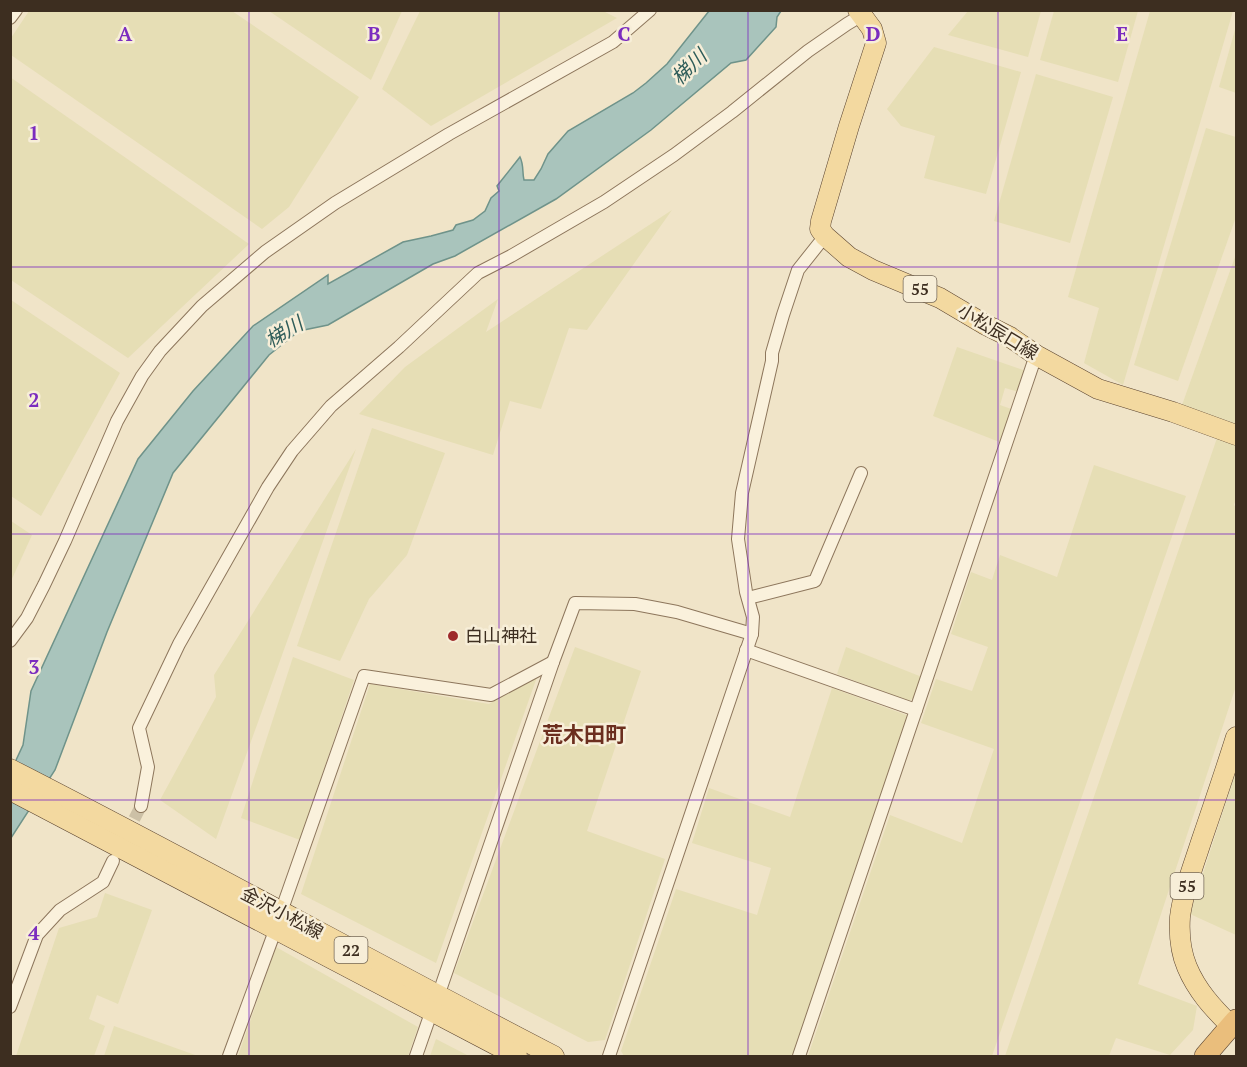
<svg xmlns="http://www.w3.org/2000/svg" width="1247" height="1067" font-family="'PT Serif','Noto Sans JP',serif">
<rect width="100%" height="100%" fill="#f0e4c8"/>
<g fill="#e6deb5">
<path d="M601,10L617,18L431,126L382,89L420,11Z"/>
<path d="M29,11H232L359,97L289,207L262,229L11,55V38Z"/>
<path d="M269,11H402L371,80Z"/>
<path d="M968,11H1041L1028,57L948,35Z"/>
<path d="M1054,11H1138L1118,82L1040,60Z"/>
<path d="M1150,11H1233L1123,385L1084,363L1099,308L1068,297Z"/>
<path d="M1236,26V93L1219,87Z"/>
<path d="M934,47L1021,72L986,194L924,178L935,136L901,126L887,109Z"/>
<path d="M1036,74L1113,97L1070,243L994,221Z"/>
<path d="M10,77L249,244L128,358L11,280Z"/>
<path d="M1206,128L1236,137V217L1178,381L1134,365Z"/>
<path d="M672,210L587,330L569,328L541,409L510,401L493,455L359,414L405,367L498,299L486,332Z"/>
<path d="M1236,254V424L1182,405Z"/>
<path d="M11,300L120,373L41,516L11,496Z"/>
<path d="M957,347L1026,371L1019,392L1005,388L1000,405L1014,410L1002,443L933,416Z"/>
<path d="M372,428L445,453L407,555L369,599L340,661L297,646Z"/>
<path d="M1217,438L1236,444V499L1234,505L1236,507V686L1138,984L1197,1006L1193,1030L1170,1055L1116,1038L1109,1056H1005Z"/>
<path d="M356,449L216,839L160,800L216,697L214,675Z"/>
<path d="M1094,465L1186,496L992,1056H808L890,815L962,843L994,749L921,723L936,679L972,691L988,647L951,634L971,572L992,580L1000,555L1057,577Z"/>
<path d="M11,521L32,535L11,581Z"/>
<path d="M575,647L641,671L587,831L665,859L605,1040L588,1042L454,973Z"/>
<path d="M846,647L922,677L916,697L908,701L837,674Z"/>
<path d="M293,657L354,680L300,840L241,818Z"/>
<path d="M537,677L436,963L301,894L370,684L489,704Z"/>
<path d="M832,688L909,716L794,1056H624L621,1051L676,889L757,915L771,868L692,843L709,788L790,817Z"/>
<path d="M1236,771V935L1190,914Z"/>
<path d="M105,893L152,910L118,1004L97,995L89,1019L105,1026L94,1056H16L59,928L97,917Z"/>
<path d="M276,947L418,1027L408,1056H238Z"/>
<path d="M114,1026L198,1056H104Z"/>
<path d="M436,1039L469,1056H430Z"/>
</g>
<path fill="#a9c4bc" stroke="#6f938a" stroke-width="1.5" d="M709,11H781L777,17L776,27L746,60L731,63L651,130L556,199L455,256L433,264L328,325L299,331L269,355L173,473L107,632L55,770L11,838V771L23,745L31,691L138,459L193,391L253,326L328,275V284L403,242L431,236L453,230L456,225L473,220L485,211L491,198L499,191L497,186L520,157C524,165 522,172 524,180H534L541,169L548,154L568,131L633,93L646,83L667,64Z"/>
<g fill="none" stroke-linecap="round" stroke-linejoin="round">
<path stroke="#ccc0a6" stroke-width="12" stroke-dasharray="12 6" stroke-linecap="butt" d="M126,835L141,806"/>
<defs>
<g id="minor">
<path d="M10,18L16,10"/>
<path d="M748,598L815,581L861,473"/>
<path d="M10,641L27,618L44,585L65,541L117,421L142,376L160,351L202,306L265,252L335,203L449,134L613,42L650,10"/>
<path d="M746,650L916,710"/>
<path d="M141,806L148,767L139,728L179,644L268,487L292,451L331,406L399,347L478,273L511,256L604,202L674,155L732,112L808,51L847,24L862,15L865,11"/>
<path d="M281,912L364,676L491,695L553,662"/>
<path d="M438,996L553,662L575,603L635,604L677,612L752,634"/>
<path d="M10,1007L37,935L60,910L103,882L113,861"/>
<path d="M229,1056L276,928"/>
<path d="M416,1056L432,1010"/>
<path d="M609,1056L752,634L753,617L746,592L738,539L742,493L772,361V353L783,315L798,270L825,236"/>
<path d="M799,1056L1036,355"/>
</g>
<g id="primary">
<path d="M858,10L872,29L876,43L849,126L821,221L820,229L825,236L849,257L873,270L940,298L984,324L1010,337L1036,355L1098,389L1173,412L1236,435"/>
<path d="M10,769C193,862 372,962 554,1056"/>
<path d="M10,790L517,1056"/>
<path d="M1231,1026C1213,1008 1197,991 1187,967C1181,953 1179,933 1180,917C1183,892 1193,867 1201,842C1213,807 1225,772 1236,737"/>
</g>
<path id="trunk" d="M1205,1056L1236,1020"/>
</defs>
<use href="#minor" stroke="#8d765c" stroke-width="14"/>
<use href="#primary" stroke="#5b4430" stroke-width="21"/>
<use href="#trunk" stroke="#5b4430" stroke-width="22"/>
<use href="#minor" stroke="#faf1dc" stroke-width="12"/>
<use href="#primary" stroke="#f3d9a0" stroke-width="20"/>
<use href="#trunk" stroke="#eabe7c" stroke-width="21"/>
</g>
<path fill="none" stroke="#7b2cbf" stroke-width="1.5" stroke-opacity="0.55" d="M249,10V1056M499,10V1056M748,10V1056M998,10V1056M10,267H1236M10,534H1236M10,800H1236"/>
<circle fill="#9e2a2b" stroke="#f7eed8" stroke-width="2" cx="453" cy="636" r="6"/>
<g text-anchor="middle" stroke-width="5" stroke-linejoin="round" paint-order="stroke">
<g fill="#f7eed8" stroke="#756857" stroke-width="1.5">
<rect x="903.5" y="276" width="33" height="26" rx="4.5"/>
<rect x="1170.5" y="873" width="33" height="26" rx="4.5"/>
<rect x="334.5" y="937" width="33" height="26" rx="4.5"/>
</g>
<g font-size="16" font-weight="bold" fill="#3d2e20">
<text x="920" y="295">55</text>
<text x="1187" y="892">55</text>
<text x="351" y="956">22</text>
</g>
<g font-size="18" fill="#3d2e20" stroke="#f7eed8">
<text transform="translate(998 332) rotate(31)" y="6">小松辰口線</text>
<text transform="translate(282 913) rotate(28)" y="6">金沢小松線</text>
</g>
<g font-size="18" fill="#3d2e20" stroke="#f7eed8" text-anchor="start">
<text x="465" y="642">白山神社</text>
</g>
<g font-size="20" font-style="italic" fill="#2f5d5a" stroke="#f7eed8">
<text transform="translate(689 67) rotate(-44)" y="7">梯川</text>
<text transform="translate(284 332) rotate(-31)" y="7">梯川</text>
</g>
<g font-size="21" font-weight="bold" fill="#6b2e1e" stroke="#f7eed8">
<text x="584" y="742">荒木田町</text>
</g>
</g>
<g font-size="20" text-anchor="middle" font-weight="bold" fill="#7b2cbf" stroke="#f7eed8" stroke-width="5" stroke-linejoin="round" paint-order="stroke">
<text x="125" y="41">A</text>
<text x="374" y="41">B</text>
<text x="624" y="41">C</text>
<text x="873" y="41">D</text>
<text x="1122" y="41">E</text>
<text x="34" y="140">1</text>
<text x="34" y="407">2</text>
<text x="34" y="674">3</text>
<text x="34" y="940">4</text>
</g>
<rect width="1247" height="1067" fill="none" stroke="#3d2e20" stroke-width="24"/>
</svg>
